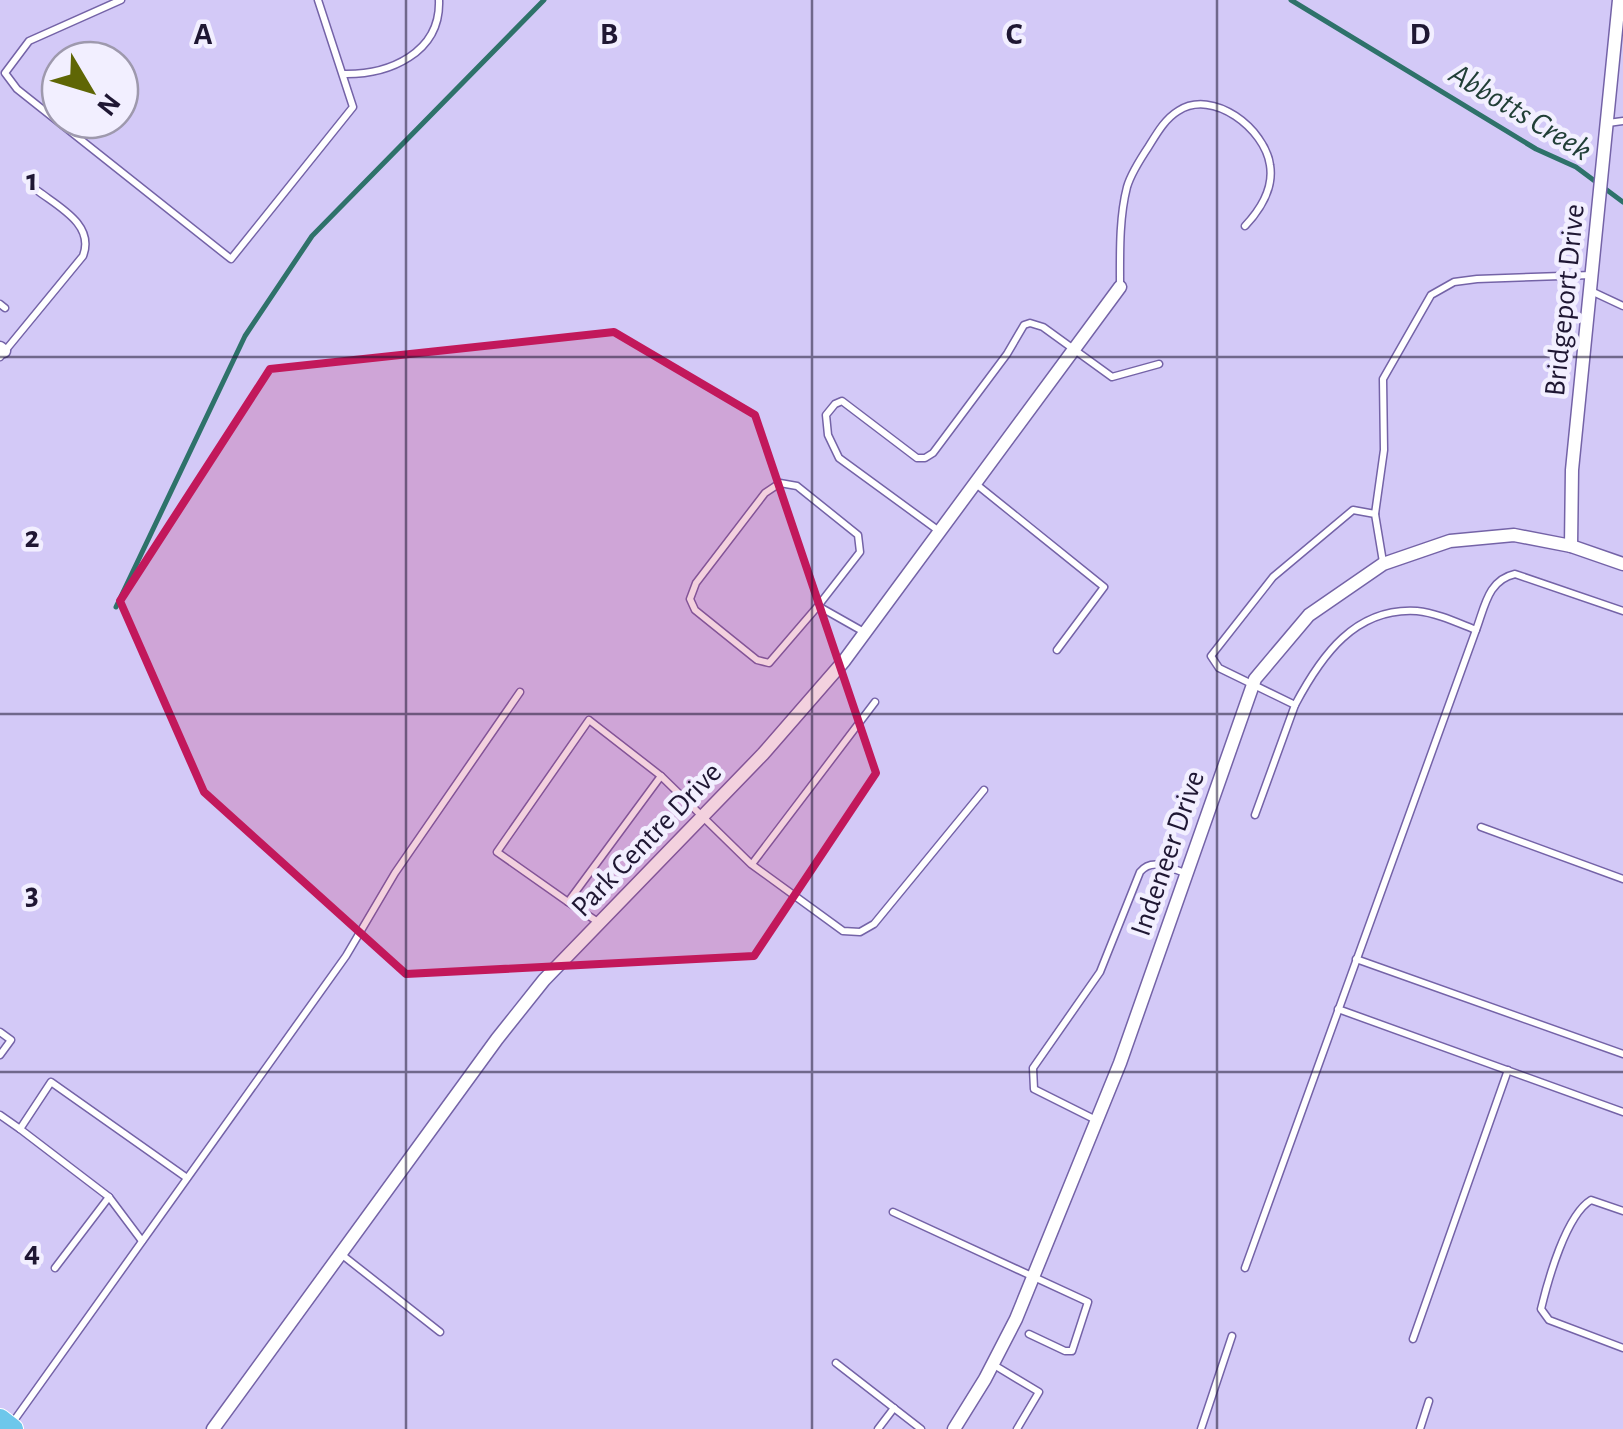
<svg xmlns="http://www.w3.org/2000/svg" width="1623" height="1429" font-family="'Alegreya Sans',sans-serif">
<rect width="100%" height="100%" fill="#d3c9f7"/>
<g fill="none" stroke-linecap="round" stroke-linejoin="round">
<g stroke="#2e726a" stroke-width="5">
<path d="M1291,0L1536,149L1576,167L1623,202"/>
<path d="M116,607L245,336L312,236L544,0"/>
</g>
<defs>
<g id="service">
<path d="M121,0L29,41L5,73L17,89L231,259L353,107L318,0"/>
<path d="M343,74C389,75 441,53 439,0"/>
<path d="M1608,123L1623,121"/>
<path d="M1120,286C1120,254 1119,218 1127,187C1131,173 1141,158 1149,146C1157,133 1165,119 1178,111C1213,88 1265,129 1270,165C1274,189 1260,210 1245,226"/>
<path d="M1591,291L1623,306"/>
<path d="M0,304L5,308"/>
<path d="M0,357L83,256C95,225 59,207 38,191"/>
<path d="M976,484L1104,587L1057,650"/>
<path d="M1375,514L1384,450L1383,379L1431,295L1454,282L1477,279L1592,275"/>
<path d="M939,531L839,458L828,435L826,415L835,404L842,401L917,458H925L933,453L1007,354L1024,325L1030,323L1043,327L1112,377L1159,364"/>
<path d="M818,606L769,663L757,660L695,610L690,599L696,583L765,493L780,483L797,486L858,535L860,552L818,606L864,632"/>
<path d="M1295,705C1321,656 1355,607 1417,611C1437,613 1458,623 1476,630C1485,606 1488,580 1515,574L1623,611"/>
<path d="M1255,815L1295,705L1219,668L1211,656L1273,577L1353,510L1375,514L1383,562"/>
<path d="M1481,827L1623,879"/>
<path d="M752,864L875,702"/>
<path d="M568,902L497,852L589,720L661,776"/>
<path d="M598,922L568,902L661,776L751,864L843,931L860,932L874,924L984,790"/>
<path d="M1356,959L1623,1054"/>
<path d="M1338,1009L1623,1112"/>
<path d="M0,1032L11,1040L0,1055"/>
<path d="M0,1115L20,1129"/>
<path d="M1096,1120L1034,1089L1033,1068L1100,972L1140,872C1152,857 1170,868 1185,873"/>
<path d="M1623,1211L1591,1200C1566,1215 1548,1280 1541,1309L1549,1320L1623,1348"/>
<path d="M893,1212L1088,1302L1072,1351H1065L1029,1334"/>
<path d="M142,1241L109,1197L20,1129L51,1082L187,1178"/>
<path d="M341,1254L440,1332"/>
<path d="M55,1268L109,1197"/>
<path d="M1245,1268L1476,630"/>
<path d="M1413,1339L1508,1070"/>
<path d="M836,1363L921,1429"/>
<path d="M994,1365L1039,1392L1017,1429"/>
<path d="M13,1422L346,956L395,873L520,692"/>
<path d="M878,1429L894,1408"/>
<path d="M1201,1429L1232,1336"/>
<path d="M1420,1429L1429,1401"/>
</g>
<g id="minor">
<path d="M0,348L4,351"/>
<path d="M1571,546L1572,470L1619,0"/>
<path d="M213,1429L497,1039L544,980L763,754L844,661L1120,287"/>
<path d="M954,1429L985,1379L1016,1319L1120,1063L1255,679L1309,615L1383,564L1450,541L1514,535L1571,546L1623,564"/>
</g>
<path id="primary" d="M0,1419L13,1429"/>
</defs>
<use href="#service" stroke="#7463a7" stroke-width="9"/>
<use href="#minor" stroke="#7463a7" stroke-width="15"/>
<use href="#primary" stroke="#fff" stroke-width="22"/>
<use href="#service" stroke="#fff" stroke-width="6"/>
<use href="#minor" stroke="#fff" stroke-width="12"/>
<use href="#primary" stroke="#6dc7eb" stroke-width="20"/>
</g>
<path fill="#c2185b" fill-opacity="0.2" stroke="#c2185b" stroke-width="8" stroke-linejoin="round" d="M614,332L755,415L876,773L754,956L406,974L204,792L120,601L270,369Z"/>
<path fill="none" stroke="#1f1733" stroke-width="2.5" stroke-opacity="0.55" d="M406,0V1429M812,0V1429M1217,0V1429M0,357H1623M0,714H1623M0,1072H1623"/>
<g text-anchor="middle" stroke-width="9" stroke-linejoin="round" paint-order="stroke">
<g font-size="30" fill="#1f1733" stroke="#f2efff">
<text transform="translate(1564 300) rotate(-84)" y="10">Bridgeport Drive</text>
<text transform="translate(646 839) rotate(-46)" y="10">Park Centre Drive</text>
<text transform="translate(1167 853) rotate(-71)" y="10">Indeneer Drive</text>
</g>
<g font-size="32" font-style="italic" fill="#213f37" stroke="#f2efff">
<text transform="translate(1521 111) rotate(31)" y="11">Abbotts Creek</text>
</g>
</g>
<g font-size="32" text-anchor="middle" font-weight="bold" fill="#1f1733" stroke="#f2efff" stroke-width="9" stroke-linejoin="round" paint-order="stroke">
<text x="203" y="44">A</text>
<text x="609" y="44">B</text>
<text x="1014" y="44">C</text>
<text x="1420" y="44">D</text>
<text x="32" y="190">1</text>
<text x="32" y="547">2</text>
<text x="32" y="904">3</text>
<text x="32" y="1262">4</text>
</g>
<g transform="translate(90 90) rotate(128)"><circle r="48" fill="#f2efff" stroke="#9e99ad" stroke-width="2.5"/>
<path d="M0-8L18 38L0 25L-18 38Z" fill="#5f6605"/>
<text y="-15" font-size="28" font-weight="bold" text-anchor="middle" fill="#1f1733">N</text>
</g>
</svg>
